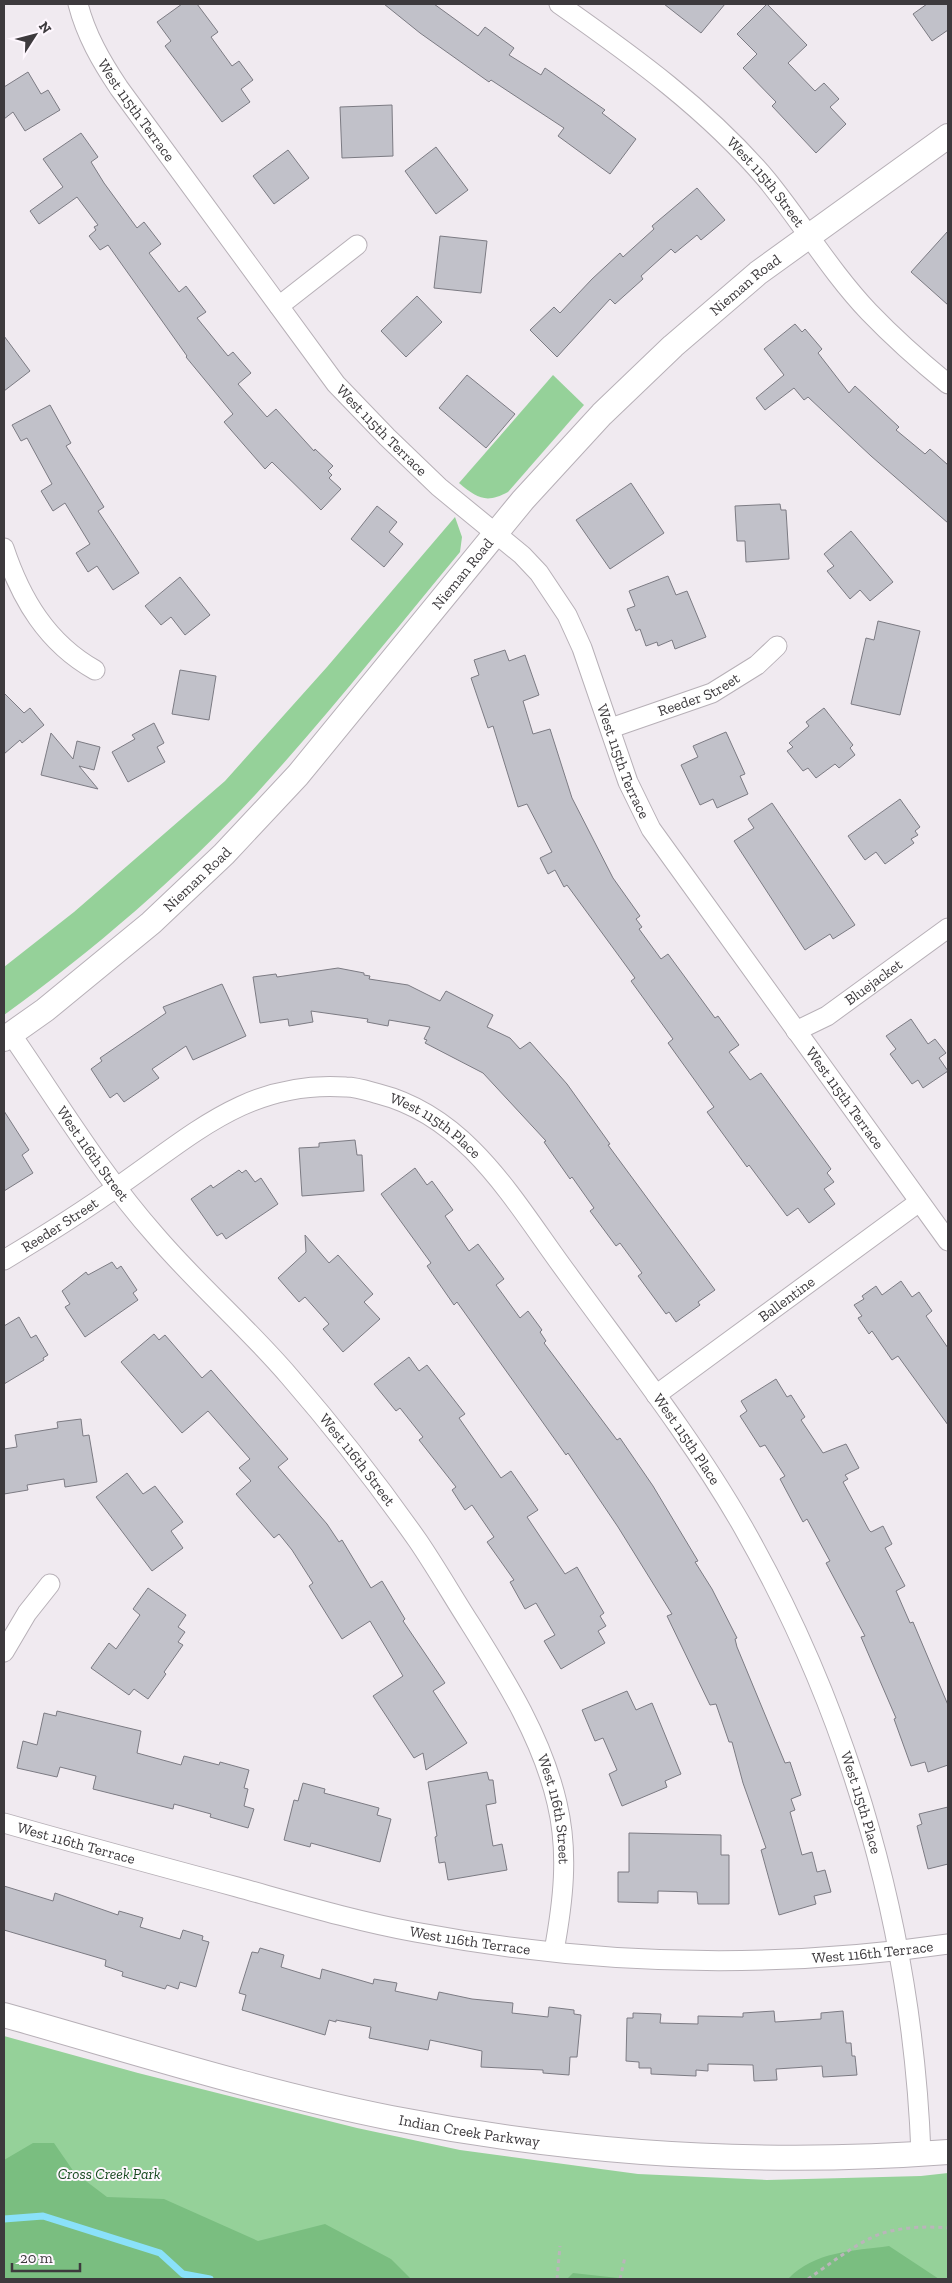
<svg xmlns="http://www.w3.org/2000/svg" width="952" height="2283" font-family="'Zilla Slab',serif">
<rect width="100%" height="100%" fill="#f0eaf0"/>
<g fill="#95d199">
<path d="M553,375L584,405L508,492C486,504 477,498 459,483Z"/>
<path d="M455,517L462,537L460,552C393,633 327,716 256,794C180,876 94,950 4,1015V967L74,912L225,781L327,667Z"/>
<path d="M4,2036L138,2073L357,2128L460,2150L638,2174L767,2180L921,2176L948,2173V2279H4Z"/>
</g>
<g fill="#7abe80">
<path d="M33,2143H54L74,2172L107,2197L164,2199L258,2241L325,2224L391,2259L411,2279H4V2160Z"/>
<path d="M889,2246L939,2279H788C815,2251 853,2251 889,2246Z"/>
<path d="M573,2273L627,2279H567Z"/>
</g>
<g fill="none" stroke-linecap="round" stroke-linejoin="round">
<path stroke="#8ae1f9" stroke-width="7" d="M4,2219L43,2216L160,2253L183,2274L210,2279"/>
</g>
<g fill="#c1c1c9" stroke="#7c7b83">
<path d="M182,4H197L218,32L211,37L232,66L239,61L253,80L241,89L250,102L222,122L165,46L171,41L157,22Z"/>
<path d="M384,4H434L478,36L485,27L514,48L509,55L541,75L545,68L605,110L602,113L636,139L610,174L558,136L564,128L491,80L489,82L420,33Z"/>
<path d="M664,4H725L701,33Z"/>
<path d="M767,4L807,45L788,63L815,91L824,83L839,99L830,107L846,124L816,153L772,106L776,102L743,68L757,54L737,34Z"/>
<path d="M927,4H948V30L932,41L913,14Z"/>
<path d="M28,72L41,94L48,90L60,110L25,131L13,112L4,119V87Z"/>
<path d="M392,105L393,156L342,158L340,107Z"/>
<path d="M81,133L98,157L91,162L104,183L137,228L144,222L161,244L149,253L179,292L186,286L206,312L197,318L228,356L233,352L251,373L238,384L267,417L276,409L314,451L315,449L333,466L328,471L332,475L329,478L341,489L321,510L272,462L265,469L224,422L233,414L186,357L187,356L108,245L100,250L89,236L96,230L94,227L98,225L77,197L39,224L30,211L63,187L43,159Z"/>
<path d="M436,147L468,190L436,214L405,171Z"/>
<path d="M288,150L309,178L274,204L253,176Z"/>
<path d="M697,188L725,220L701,240L697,235L675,253L671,249L641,276L643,279L615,304L610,299L557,357L530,330L554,307L560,313L592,279L620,253L623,257L654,229L652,226Z"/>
<path d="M948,231V305L911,272Z"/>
<path d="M440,236L487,241L481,293L434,288Z"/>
<path d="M417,296L442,322L406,357L381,331Z"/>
<path d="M795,324L802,332L805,329L822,349L818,353L849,393L855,386L899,427L896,430L925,454L930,449L948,465V523L871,456L808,397L804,400L794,388L765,410L756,398L784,375L764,349Z"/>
<path d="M4,336L30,371L4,391Z"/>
<path d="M467,375L515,414L486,448L439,408Z"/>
<path d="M50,405L71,443L66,446L104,507L98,511L139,573L113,590L97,566L88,572L76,553L90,544L65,503L53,511L41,491L52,484L27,438L21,441L12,425Z"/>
<path d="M631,483L664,533L610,569L576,520Z"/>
<path d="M780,504L781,510H786L789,559L746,562L745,541H737L735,506Z"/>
<path d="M377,506L397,522L389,532L403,544L384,567L351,539Z"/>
<path d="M851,531L893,582L870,601L860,590L850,599L827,571L834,566L824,554Z"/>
<path d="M668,576L676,595L687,591L706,637L675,649L672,640L658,646L657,642L646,646L640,629L636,631L627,609L635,606L629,591Z"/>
<path d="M180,577L210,615L185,635L171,617L161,625L145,606Z"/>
<path d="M878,621L920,631L900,715L851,704L866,638L874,640Z"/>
<path d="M505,650L509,661L525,655L539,695L523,701L533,734L550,729L572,798L613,878L640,916L636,919L642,927L639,929L661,959L668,954L715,1018L718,1016L739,1045L729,1052L750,1080L761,1073L831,1169L827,1173L834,1182L824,1189L835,1204L809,1223L798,1208L787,1216L749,1165L747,1167L707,1112L714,1107L668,1043L673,1039L631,981L635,978L567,885L564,887L555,870L548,874L540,858L552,852L527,804L518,807L493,726L488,728L471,678L479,675L474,660Z"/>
<path d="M180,670L216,676L209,720L172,714Z"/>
<path d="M4,693L24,713L30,708L44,725L22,743L20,740L4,754Z"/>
<path d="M824,708L853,745L850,748L855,755L839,768L835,764L816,778L808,768L803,771L787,751L793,747L789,743L809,726L806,722Z"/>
<path d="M154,723L164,743L157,747L165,762L128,782L112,752L135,739L132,735Z"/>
<path d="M726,732L745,774L740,776L748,794L717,808L713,799L700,805L681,765L698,757L693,746Z"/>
<path d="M51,733L73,759L77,741L100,747L94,770L79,766L98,789L41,775Z"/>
<path d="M900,799L920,827L915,831L918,835L911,839L914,843L885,864L876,852L865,860L848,836Z"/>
<path d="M772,803L855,925L833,939L830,934L805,950L734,841L754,828L748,819Z"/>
<path d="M338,968L364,973V975L370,976L369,979L408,985L440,1001L446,991L493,1015L487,1027L510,1038L520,1049L530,1042L567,1084L610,1144L608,1145L715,1290L698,1302L700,1305L676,1322L669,1312L666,1314L638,1276L642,1273L620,1243L616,1246L590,1211L594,1208L572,1177L570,1179L544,1142L546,1141L483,1073L425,1043L427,1040L424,1039L430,1027L389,1020L388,1026L367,1022L368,1019L311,1011L313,1022L289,1026L288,1019L260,1023L253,977L276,974L277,977Z"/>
<path d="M222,984L246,1036L193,1060L186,1046L152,1069L159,1078L124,1102L117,1093L110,1098L91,1069L102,1061L100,1058L166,1013L163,1007Z"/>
<path d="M911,1019L928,1044L935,1039L946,1053L939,1058L948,1071L923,1088L918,1080L912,1084L890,1054L896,1049L886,1036Z"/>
<path d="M4,1111L29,1150L22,1155L33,1173L4,1191Z"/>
<path d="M355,1140L357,1155H362L364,1191L302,1196L299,1148L319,1147V1143Z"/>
<path d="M415,1168L427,1185L432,1181L453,1210L445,1216L469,1251L478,1244L504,1279L496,1285L520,1318L528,1311L542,1330L540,1332L546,1341L544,1343L617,1440L620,1438L653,1486L698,1561L695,1562L712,1589L737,1638L735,1639L737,1647L785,1763L790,1762L801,1795L791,1799L795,1810L790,1812L802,1855L812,1852L817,1872L825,1870L831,1892L814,1896L816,1904L779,1915L761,1850L766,1848L743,1783L732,1742H729L716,1704L710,1705L667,1616L672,1614L618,1527L568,1453L566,1455L457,1302L454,1305L427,1266L431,1263L381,1194Z"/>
<path d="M239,1170L242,1173L246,1170L255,1182L261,1178L278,1204L226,1239L222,1233L217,1236L191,1199L211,1185L213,1188Z"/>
<path d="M305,1235L329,1263L338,1255L373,1294L364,1302L380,1319L343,1352L323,1329L329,1324L305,1297L299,1302L278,1278L306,1252Z"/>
<path d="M112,1262L117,1269L121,1266L137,1290L133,1293L138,1300L85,1337L65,1307L70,1304L62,1291L86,1272L88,1275Z"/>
<path d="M901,1281L912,1297L919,1292L932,1311L926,1316L948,1348V1425L898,1356L892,1360L872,1331L869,1334L858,1318L862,1316L854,1305L864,1299L862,1296L876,1286L882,1295Z"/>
<path d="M19,1317L31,1338L36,1335L48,1355L43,1358L44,1360L4,1384V1326Z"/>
<path d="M154,1334L159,1340L165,1335L202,1378L211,1370L288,1459L278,1467L327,1524L339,1542L342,1540L371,1588L382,1581L405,1619L403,1621L445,1683L433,1691L467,1743L426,1770L423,1753L414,1758L373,1696L403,1676L370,1621L342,1639L309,1586L313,1583L292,1550L279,1534L274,1538L236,1494L251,1481L239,1468L250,1459L208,1411L182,1433L121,1362Z"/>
<path d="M409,1357L419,1371L427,1365L465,1414L459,1418L501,1478L511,1471L538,1510L527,1517L565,1574L577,1567L604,1613L600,1616L606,1626L598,1631L605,1643L561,1669L544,1641L555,1635L536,1603L525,1609L510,1582L514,1580L487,1542L494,1537L472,1505L465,1510L452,1490L456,1487L419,1440L423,1437L400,1408L396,1411L374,1384Z"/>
<path d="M776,1379L787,1397L791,1395L805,1417L801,1420L823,1453L846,1444L859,1468L845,1475L848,1479L843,1482L869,1530L871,1532L883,1526L892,1544L885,1548L905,1586L896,1591L910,1623L913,1622L948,1705V1765L928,1772L925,1762L911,1766L894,1719L896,1718L861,1637L865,1636L826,1563L830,1561L807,1519L803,1522L780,1479L785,1476L765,1445L760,1447L740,1416L747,1411L741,1401Z"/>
<path d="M81,1419L83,1436L89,1435L97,1482L65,1487L64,1479L27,1485L28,1490L4,1494V1449L17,1447L15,1435L58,1428L57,1422Z"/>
<path d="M127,1473L143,1494L155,1486L183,1522L171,1531L183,1548L152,1571L96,1497Z"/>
<path d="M148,1588L186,1615L178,1627L185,1632L178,1642L183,1645L164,1672L166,1674L148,1699L134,1689L129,1695L91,1668L109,1643L116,1649L140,1615L133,1609Z"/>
<path d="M627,1691L636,1710L652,1703L681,1774L665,1781L667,1787L622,1806L609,1774L617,1770L603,1738L595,1741L582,1710Z"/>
<path d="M57,1711L141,1731L137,1753L181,1765L184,1756L219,1765L220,1762L249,1770L244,1788L248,1789L244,1806L254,1809L248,1828L210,1817L211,1814L174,1804L173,1809L93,1789L96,1776L60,1767L57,1777L17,1768L23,1741L37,1745L44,1713L56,1716Z"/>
<path d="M487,1772L489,1780H493L496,1803L486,1805L493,1846L502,1844L507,1870L448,1880L445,1862L439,1863L435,1837L437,1836L428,1782Z"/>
<path d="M303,1783L325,1789L324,1793L379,1808L377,1815L391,1819L380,1862L311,1843L310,1847L284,1840L294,1800L298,1801Z"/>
<path d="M948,1807V1864L928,1869L917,1826L922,1824L919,1814Z"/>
<path d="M629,1833L721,1835V1855H729V1904H698L697,1892L658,1891V1903L618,1902V1872H629Z"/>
<path d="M4,1886L53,1901L55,1893L118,1915L119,1911L143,1918L140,1927L180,1939L183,1930L203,1936L202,1940L209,1942L196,1987L180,1982L178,1989L167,1985L165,1989L122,1976L123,1972L105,1966L106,1960L4,1930Z"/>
<path d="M260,1948L284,1955L281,1967L320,1979L322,1969L373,1984L374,1979L397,1983L395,1991L437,2000L439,1992L472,1999L513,2003L512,2013L548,2017L549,2007L574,2010V2014L581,2015L577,2057H570L569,2075L543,2073V2070L481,2067L482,2051L430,2040L428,2050L369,2038L371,2027L336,2020V2022L329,2020L325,2035L242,2010L246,1995L239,1993L252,1952L258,1953Z"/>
<path d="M774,2011L775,2022L821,2019V2013L843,2011L846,2043H851L852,2056H855L857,2075L823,2077L822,2066L776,2069L777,2080L754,2081L753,2065L708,2064V2071L696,2070V2076L651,2074V2068H639V2062L626,2061L627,2018H633V2013L661,2014L660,2023L698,2024V2016L743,2017V2013Z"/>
</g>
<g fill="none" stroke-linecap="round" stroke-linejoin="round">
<defs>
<g id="minor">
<path id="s1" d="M78,4C86,35 101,61 119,88L336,384L387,437L439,487L522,555L539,573L567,615L582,648L628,782L651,829L948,1241"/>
<path id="s2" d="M559,4C633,56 708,110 767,180C802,223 831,272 869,312C894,338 921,362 948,384"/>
<path d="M279,306L357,245"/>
<path d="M4,548C21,599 47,643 95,670"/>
<path id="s3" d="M611,728L712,693L757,665L777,646"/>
<path id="s4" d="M796,1031L827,1016L948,928"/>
<path id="s5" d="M11,1034C58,1102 101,1174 156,1236C198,1285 247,1327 289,1376C335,1429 378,1484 418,1541C437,1569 453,1597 471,1625C506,1681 542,1738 557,1803C569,1853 563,1902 554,1951"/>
<path id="s6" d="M4,1260C44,1236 85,1210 123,1183C196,1132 251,1080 346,1087C357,1087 368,1091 379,1094C469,1117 515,1203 567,1273C627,1356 692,1438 743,1527C852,1718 913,1935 921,2154"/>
<path id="s7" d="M656,1395L919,1202"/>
<path d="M4,1652L27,1613L50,1584"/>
<path id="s8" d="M4,1823C81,1845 159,1866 237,1887C295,1903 355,1921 415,1932C591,1965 770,1970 948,1944"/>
</g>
<g id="tertiary">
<path id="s9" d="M4,1039L45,1010L151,923L224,854L298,775L523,500L602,414L673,346L758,273L948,136"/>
<path id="s10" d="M4,2015C132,2051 260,2092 391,2118C575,2154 762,2166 948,2152"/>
</g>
</defs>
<use href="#minor" stroke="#b7b0b7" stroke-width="21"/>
<use href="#tertiary" stroke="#b7b0b7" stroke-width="26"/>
<g stroke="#bab5ba" stroke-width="3" stroke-dasharray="4 4" stroke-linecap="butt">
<path d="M557,2279L560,2246"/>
<path d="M620,2279L625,2257"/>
<path d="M808,2279C830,2264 856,2243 880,2234C901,2227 926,2226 948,2228"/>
</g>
<use href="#minor" stroke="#fff" stroke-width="19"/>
<use href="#tertiary" stroke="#fff" stroke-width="24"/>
</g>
<g text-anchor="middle" stroke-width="4" stroke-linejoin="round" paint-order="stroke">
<g font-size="15" fill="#3d3a3d" stroke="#fef7fe">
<text dy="5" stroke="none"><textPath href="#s1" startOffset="122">West 115th Terrace</textPath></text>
<text dy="5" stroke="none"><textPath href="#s2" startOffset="274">West 115th Street</textPath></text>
<text dy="5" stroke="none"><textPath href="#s9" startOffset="1061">Nieman Road</textPath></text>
<text dy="5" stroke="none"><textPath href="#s1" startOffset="526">West 115th Terrace</textPath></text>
<text dy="5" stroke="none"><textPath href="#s9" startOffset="656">Nieman Road</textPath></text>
<text dy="5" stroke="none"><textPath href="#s3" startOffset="94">Reeder Street</textPath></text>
<text dy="5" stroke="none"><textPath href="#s1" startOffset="946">West 115th Terrace</textPath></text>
<text dy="5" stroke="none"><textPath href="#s9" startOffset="251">Nieman Road</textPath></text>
<text dy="5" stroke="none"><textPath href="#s4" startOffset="92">Bluejacket</textPath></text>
<text dy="5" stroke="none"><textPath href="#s1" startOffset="1351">West 115th Terrace</textPath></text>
<text dy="5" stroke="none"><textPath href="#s6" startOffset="490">West 115th Place</textPath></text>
<text dy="5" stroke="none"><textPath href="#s5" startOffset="145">West 116th Street</textPath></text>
<text dy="5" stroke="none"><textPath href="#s6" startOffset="66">Reeder Street</textPath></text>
<text dy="5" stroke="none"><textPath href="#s7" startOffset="162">Ballentine</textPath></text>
<text dy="5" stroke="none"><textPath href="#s6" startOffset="895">West 115th Place</textPath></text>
<text dy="5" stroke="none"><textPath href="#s5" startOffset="550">West 116th Street</textPath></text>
<text dy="5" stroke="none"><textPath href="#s6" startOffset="1300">West 115th Place</textPath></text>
<text dy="5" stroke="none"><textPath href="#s5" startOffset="955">West 116th Street</textPath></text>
<text dy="5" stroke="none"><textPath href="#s8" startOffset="75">West 116th Terrace</textPath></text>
<text dy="5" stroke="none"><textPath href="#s8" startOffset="481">West 116th Terrace</textPath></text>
<text dy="5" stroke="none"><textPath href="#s8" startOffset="885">West 116th Terrace</textPath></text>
<text dy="5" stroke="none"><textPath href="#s10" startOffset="480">Indian Creek Parkway</textPath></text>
</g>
<g font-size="15" font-style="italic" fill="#194920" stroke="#fef7fe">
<text x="109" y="2179">Cross Creek Park</text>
</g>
</g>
<rect width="952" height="2283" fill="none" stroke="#3d3a3d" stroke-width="10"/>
<g transform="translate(35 35) rotate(54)" stroke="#fef7fe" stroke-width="4" paint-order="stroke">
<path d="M0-4L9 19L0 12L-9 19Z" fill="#3d3a3d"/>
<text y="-8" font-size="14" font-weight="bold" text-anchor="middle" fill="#3d3a3d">N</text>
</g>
<path d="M12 2263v8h68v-8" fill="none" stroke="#3d3a3d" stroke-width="2.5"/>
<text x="20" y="2263" font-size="15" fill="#3d3a3d" stroke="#fef7fe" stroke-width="4" paint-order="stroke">20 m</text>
</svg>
